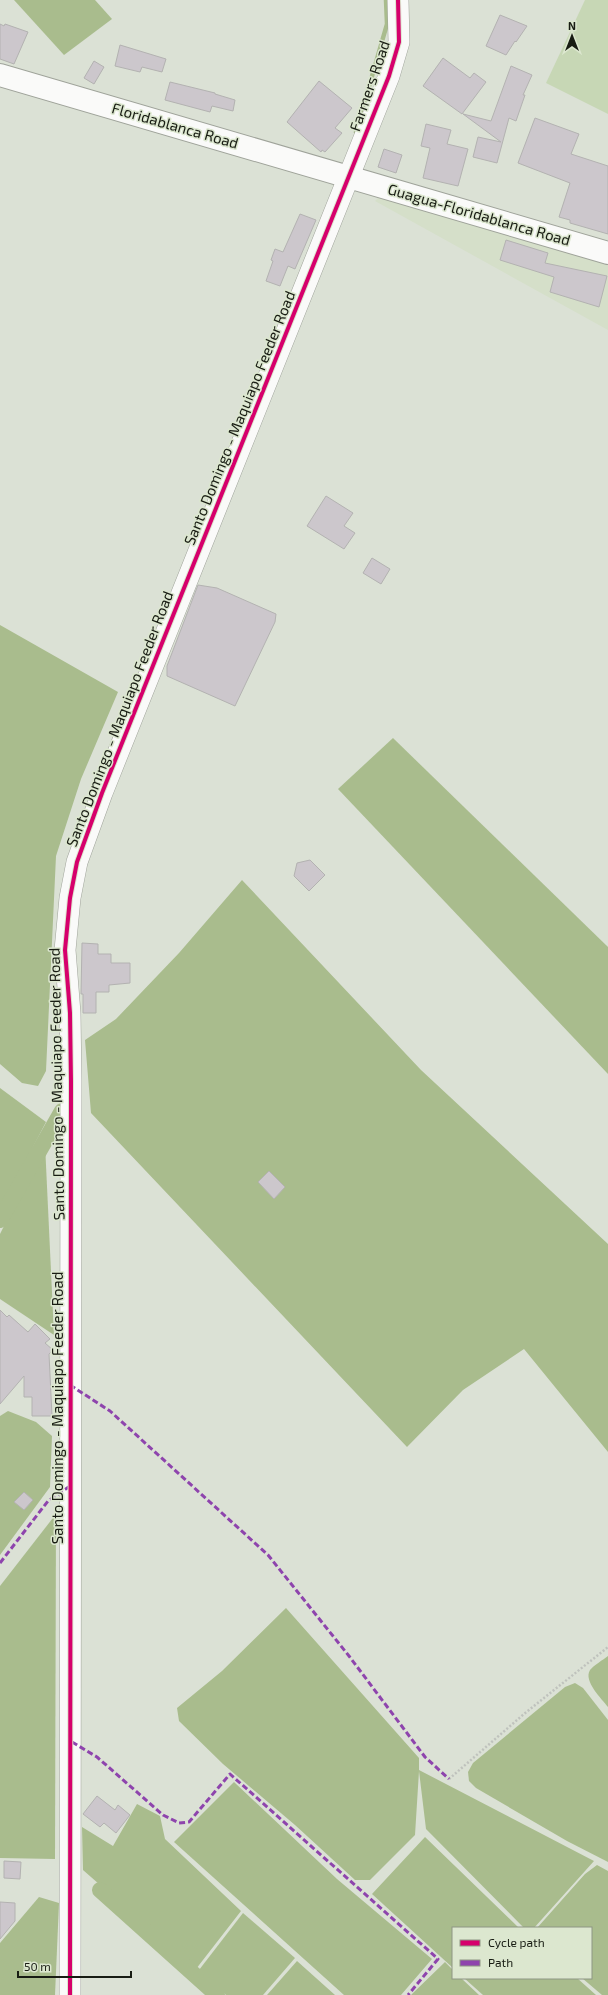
<svg xmlns="http://www.w3.org/2000/svg" width="608" height="1995" font-family="'Exo 2',sans-serif">
<rect width="100%" height="100%" fill="#dbe1d5"/>
<path fill="#d5dfc9" d="M379,197L608,265V330L375,201Z"/>
<path fill="#c7d7b5" d="M585,0H608V114L546,83Z"/>
<g fill="#a9bc8d">
<path d="M14,0H95L112,19L64,55Z"/>
<path d="M0,625L118,692L81,779L56,856L46,1071L38,1086L22,1083L0,1064Z"/>
<path d="M393,738L608,947V1074L338,789Z"/>
<path d="M242,880L421,1070L608,1244V1452L524,1349L463,1390L407,1447L91,1113L85,1040L116,1019L179,953Z"/>
<path d="M0,1088L46,1122L0,1210Z"/>
<path d="M45,1144L54,1335L0,1299V1234Z"/>
<path d="M8,1411L36,1422L52,1436L50,1487L0,1555V1416Z"/>
<path d="M56,1514L55,1859L0,1858V1586Z"/>
<path d="M286,1608L419,1758V1770L594,1861L534,1928H524L426,1829L419,1771L415,1835L370,1880H355L295,1825L223,1764L179,1721L177,1708L222,1671Z"/>
<path d="M608,1656V1707C602,1699 583,1681 590,1670C594,1665 603,1660 608,1656Z"/>
<path d="M575,1683L583,1688L608,1720V1862L567,1841L476,1788L469,1781L468,1772L473,1763L565,1687Z"/>
<path d="M234,1782L337,1879L432,1959L401,1995H344L174,1842Z"/>
<path d="M137,1804L160,1816L165,1839L241,1911L196,1969L83,1870L82,1827L113,1846Z"/>
<path d="M425,1837L519,1928H453V1968L372,1894Z"/>
<path d="M597,1865L608,1871V1995H602L582,1978H591V1928H537L585,1874Z"/>
<path d="M39,1897L59,1903L55,1995H0V1943Z"/>
<path d="M243,1913L295,1958L263,1995H226L199,1970Z"/>
<path d="M297,1961L335,1995H267Z"/>
<path d="M445,1962L453,1970V1978H461L479,1995H411Z"/>
<path d="M464,1978H577L596,1995H483Z"/>
</g>
<g fill="none" stroke-linecap="round" stroke-linejoin="round">
<path stroke="#a9bc8d" stroke-width="4.5" d="M356,132L387,24L386,0"/>
<g stroke="#a9bc8d" stroke-width="16">
<path d="M0,1220L62,1111"/>
<path d="M100,1890L217,1995"/>
</g>
</g>
<g fill="#ccc7cc" stroke="#b3b2b1">
<path d="M500,15L527,26L516,42L515,41L506,55L486,46Z"/>
<path d="M0,24L4,26L5,24L28,32L14,64L0,59Z"/>
<path d="M120,45L166,59L162,72L142,67L140,72L115,66Z"/>
<path d="M443,58L470,78L474,73L486,82L462,114L423,86Z"/>
<path d="M94,61L104,67L94,84L84,78Z"/>
<path d="M511,66L532,75L523,95H525L516,121L509,118L497,163L473,157L478,137L501,142L463,114L491,121Z"/>
<path d="M319,81L352,108L335,128L342,133L325,152L322,150L321,152L287,122Z"/>
<path d="M170,82L215,93V94L235,100L233,111L212,106L210,112L165,100Z"/>
<path d="M535,118L579,134L571,154L608,166V234L570,223V220L559,217L570,183L518,163Z"/>
<path d="M426,124L451,130L447,144L468,149L458,186L423,178L430,148L421,146Z"/>
<path d="M384,149L402,155L396,173L378,167Z"/>
<path d="M300,214L316,220L295,269L288,266L280,286L266,281L273,261L271,260L275,249L283,252Z"/>
<path d="M506,240L548,253L545,263L607,276L599,307L550,292L554,277L500,260Z"/>
<path d="M326,496L353,513L344,526L355,533L344,549L307,526Z"/>
<path d="M372,558L390,569L381,584L363,573Z"/>
<path d="M198,585L217,588L276,614L275,622L235,706L167,676V666Z"/>
<path d="M310,860L325,875L309,891L294,876L297,863Z"/>
<path d="M82,943L98,944V954H111V963H130V983L109,985V992H96V1013H83V994H81Z"/>
<path d="M269,1171L285,1187L274,1199L258,1182Z"/>
<path d="M0,1310L7,1317L9,1315L28,1332L35,1324L50,1339L45,1343L53,1350L49,1354L52,1416H32V1397H24V1376L0,1404Z"/>
<path d="M24,1492L33,1500L24,1510L14,1502Z"/>
<path d="M97,1796L115,1810L118,1805L130,1815L116,1833L104,1823L100,1827L83,1814Z"/>
<path d="M4,1861L21,1862L20,1879L4,1878Z"/>
<path d="M0,1902L15,1903V1921L0,1939Z"/>
</g>
<g fill="none" stroke-linecap="round" stroke-linejoin="round">
<defs>
<path id="minor" d="M70,1995L71,1081L70,1013L65,950L70,898L77,862L102,793L389,76L399,42L398,0"/>
<path id="major" d="M0,75L608,253"/>
</defs>
<use href="#minor" stroke="#9fa39a" stroke-width="22"/>
<use href="#major" stroke="#9fa39a" stroke-width="24"/>
<path stroke="#bfc2bd" stroke-width="2.5" stroke-dasharray="2 2" stroke-linecap="butt" d="M449,1779L524,1714L608,1647"/>
<use href="#minor" stroke="#fafaf9" stroke-width="21"/>
<use href="#major" stroke="#fafaf9" stroke-width="22"/>
<g stroke="#8e44ad" stroke-width="3" stroke-dasharray="6 3" stroke-linecap="butt">
<path d="M70,1385L110,1411L268,1555L349,1656L425,1757L449,1779"/>
<path d="M0,1563L48,1501L70,1486"/>
<path d="M72,1742L97,1757L163,1815L179,1823L189,1822L230,1774L438,1959L408,1995"/>
</g>
<defs>
<path id="cycleway" d="M70,1995L71,1081L70,1013L65,950L70,898L77,862L102,793L389,76L399,42L398,0"/>
</defs>
<use href="#cycleway" stroke="#dce7cf" stroke-width="6"/>
<use href="#cycleway" stroke="#d6006c" stroke-width="4"/>
</g>
<g text-anchor="middle" stroke-width="3" stroke-linejoin="round" paint-order="stroke">
<g font-size="15" fill="#181c13" stroke="#dce7cf">
<text transform="translate(370 86) rotate(-71)" y="5">Farmers Road</text>
<text transform="translate(175 126) rotate(16)" y="5">Floridablanca Road</text>
<text transform="translate(479 215) rotate(16)" y="5">Guagua-Floridablanca Road</text>
<text transform="translate(240 418) rotate(-68)" y="5">Santo Domingo - Maquiapo Feeder Road</text>
<text transform="translate(120 719) rotate(-69)" y="5">Santo Domingo - Maquiapo Feeder Road</text>
<text transform="translate(57 1084) rotate(-91)" y="5">Santo Domingo - Maquiapo Feeder Road</text>
<text transform="translate(58 1408) rotate(-90)" y="5">Santo Domingo - Maquiapo Feeder Road</text>
</g>
</g>
<rect x="452" y="1927" width="140" height="52" fill="#dce7cf" stroke="#8e9684"/>
<rect x="460" y="1940" width="20" height="6" fill="#d6006c" stroke="#8e9684"/>
<text x="488" y="1947" font-size="12" fill="#181c13">Cycle path</text>
<rect x="460" y="1960" width="20" height="6" fill="#8e44ad" stroke="#8e9684"/>
<text x="488" y="1967" font-size="12" fill="#181c13">Path</text>
<g transform="translate(572 36)" stroke="#dce7cf" stroke-width="3" paint-order="stroke">
<path d="M0-3L7 15L0 10L-7 15Z" fill="#181c13"/>
<text y="-6" font-size="11" font-weight="bold" text-anchor="middle" fill="#181c13">N</text>
</g>
<path d="M18 1971v6h113v-6" fill="none" stroke="#181c13" stroke-width="2"/>
<text x="24" y="1971" font-size="12" fill="#181c13" stroke="#dce7cf" stroke-width="3" paint-order="stroke">50 m</text>
</svg>
